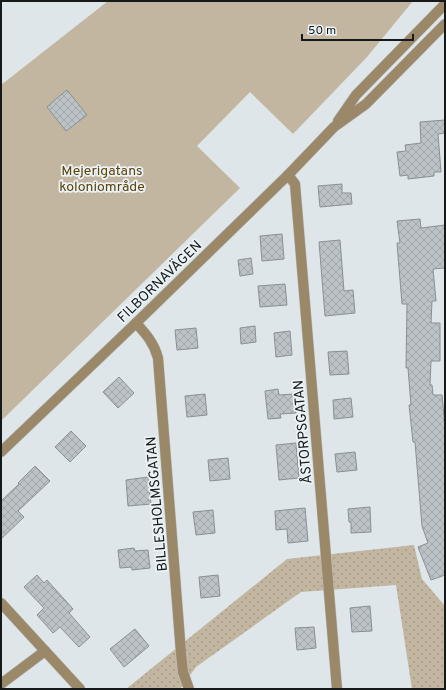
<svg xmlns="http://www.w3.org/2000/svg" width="446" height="690" font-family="Overpass,sans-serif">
<defs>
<pattern id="park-dots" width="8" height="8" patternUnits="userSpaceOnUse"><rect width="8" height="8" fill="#c3b6a1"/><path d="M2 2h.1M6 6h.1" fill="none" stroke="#a79c8a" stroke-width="1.8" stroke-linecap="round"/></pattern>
<pattern id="building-cross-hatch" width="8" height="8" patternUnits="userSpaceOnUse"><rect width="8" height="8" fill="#bcc3c6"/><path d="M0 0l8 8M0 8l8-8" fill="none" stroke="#a1a7aa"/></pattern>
</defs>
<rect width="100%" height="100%" fill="#dee6e9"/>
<path fill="#c3b6a1" d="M108,1H413L367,57L293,134L250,92L197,146L240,188L1,421V85Z"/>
<path fill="url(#park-dots)" d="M414,545L422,579L445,606V689H412L396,585L301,592L196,667L180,689H126L287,559Z"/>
<g fill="url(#building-cross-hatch)" stroke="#899093">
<path d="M67,90L87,115L66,131L47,107L51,104V103Z"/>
<path d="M445,120V133L438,134L441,172H434V176L408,179V175L400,176L397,152L406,151L405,145L421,143L420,122Z"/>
<path d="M342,184V193H351L352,204L320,207L318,186Z"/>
<path d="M420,219L421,228L445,225V268L433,269L436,301H432L431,323H440V361H431L430,385H432L433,395H442L445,426V575L431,580L418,547L428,543L422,526L415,442H413L409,405H411L408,368H406L407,304H402L397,243H400L397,221Z"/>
<path d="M282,234L284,259L262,261L260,236Z"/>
<path d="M340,240L344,291L353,290L355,313L325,316L319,242Z"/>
<path d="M251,258L253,274L240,276L238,260Z"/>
<path d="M285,284L287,305L260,307L258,286Z"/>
<path d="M255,326L256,342L241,344L240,328Z"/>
<path d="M196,328L198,348L177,350L175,330Z"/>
<path d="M290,331L292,355L276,357L274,333Z"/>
<path d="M347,351L349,374L330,375L328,352Z"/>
<path d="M119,377L134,393L118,408L103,392Z"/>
<path d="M278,389L279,395L294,394L296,413L280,414L281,418L268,419L265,391Z"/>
<path d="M205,394L207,415L187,417L185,396Z"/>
<path d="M351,398L353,417L334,419L333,400Z"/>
<path d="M71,431L86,446L70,462L55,447Z"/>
<path d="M296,443L299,478L279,480L276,445Z"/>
<path d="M355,452L357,470L337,472L335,454Z"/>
<path d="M228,458L230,479L210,481L208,460Z"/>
<path d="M35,466L50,481L18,511L24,517L1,539V501L19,484L18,483Z"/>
<path d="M148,477L151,504L128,506L126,480Z"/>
<path d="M370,507L371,532L351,533V522H349L348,509Z"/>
<path d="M305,508L308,541L288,543L287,529L276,530L275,511Z"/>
<path d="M213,510L215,533L196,535L193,512Z"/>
<path d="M134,548L135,551L148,550L150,568L132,570V567L120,568L118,550Z"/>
<path d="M37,575L44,583L47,580L73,609L69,613L90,637L79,647L60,627L53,633L37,615L44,608L24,587Z"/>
<path d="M218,575L220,596L201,598L199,577Z"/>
<path d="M370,606L372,631L352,632L350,608Z"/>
<path d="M314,627L316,648L297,650L295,628Z"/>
<path d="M135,629L149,646L124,667L110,649Z"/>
</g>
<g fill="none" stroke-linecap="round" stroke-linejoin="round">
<defs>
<g id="minor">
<path d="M338,121L356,95L445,4"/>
<path d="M288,175L295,184L337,689"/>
<path d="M136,323C146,334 154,343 158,358L181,653L183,672L189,689"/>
<path d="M1,452L136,323L288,175L334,127L366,104L445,24"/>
<path d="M1,603L80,689"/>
<path d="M1,684L45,651"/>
</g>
</defs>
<use href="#minor" stroke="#bac1c4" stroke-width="11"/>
<use href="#minor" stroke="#9b8869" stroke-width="10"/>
</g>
<g text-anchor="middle" stroke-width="3.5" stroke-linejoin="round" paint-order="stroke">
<g font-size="14" fill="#5e4208" stroke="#ebf3f6">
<text x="102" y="175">Mejerigatans<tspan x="102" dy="16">koloniområde</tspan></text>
</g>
<g font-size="14" fill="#16191a" stroke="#ebf3f6">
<text transform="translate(159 281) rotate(-44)" y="5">FILBORNAVÄGEN</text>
<text transform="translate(302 432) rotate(-95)" y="5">ÅSTORPSGATAN</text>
<text transform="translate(156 504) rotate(-95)" y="5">BILLESHOLMSGATAN</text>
</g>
</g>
<rect width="446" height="690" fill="none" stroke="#16191a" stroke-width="4"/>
<path d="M302 34v6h111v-6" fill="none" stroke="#16191a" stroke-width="2"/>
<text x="308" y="34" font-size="12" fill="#16191a" stroke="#ebf3f6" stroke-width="3" paint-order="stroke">50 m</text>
</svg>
